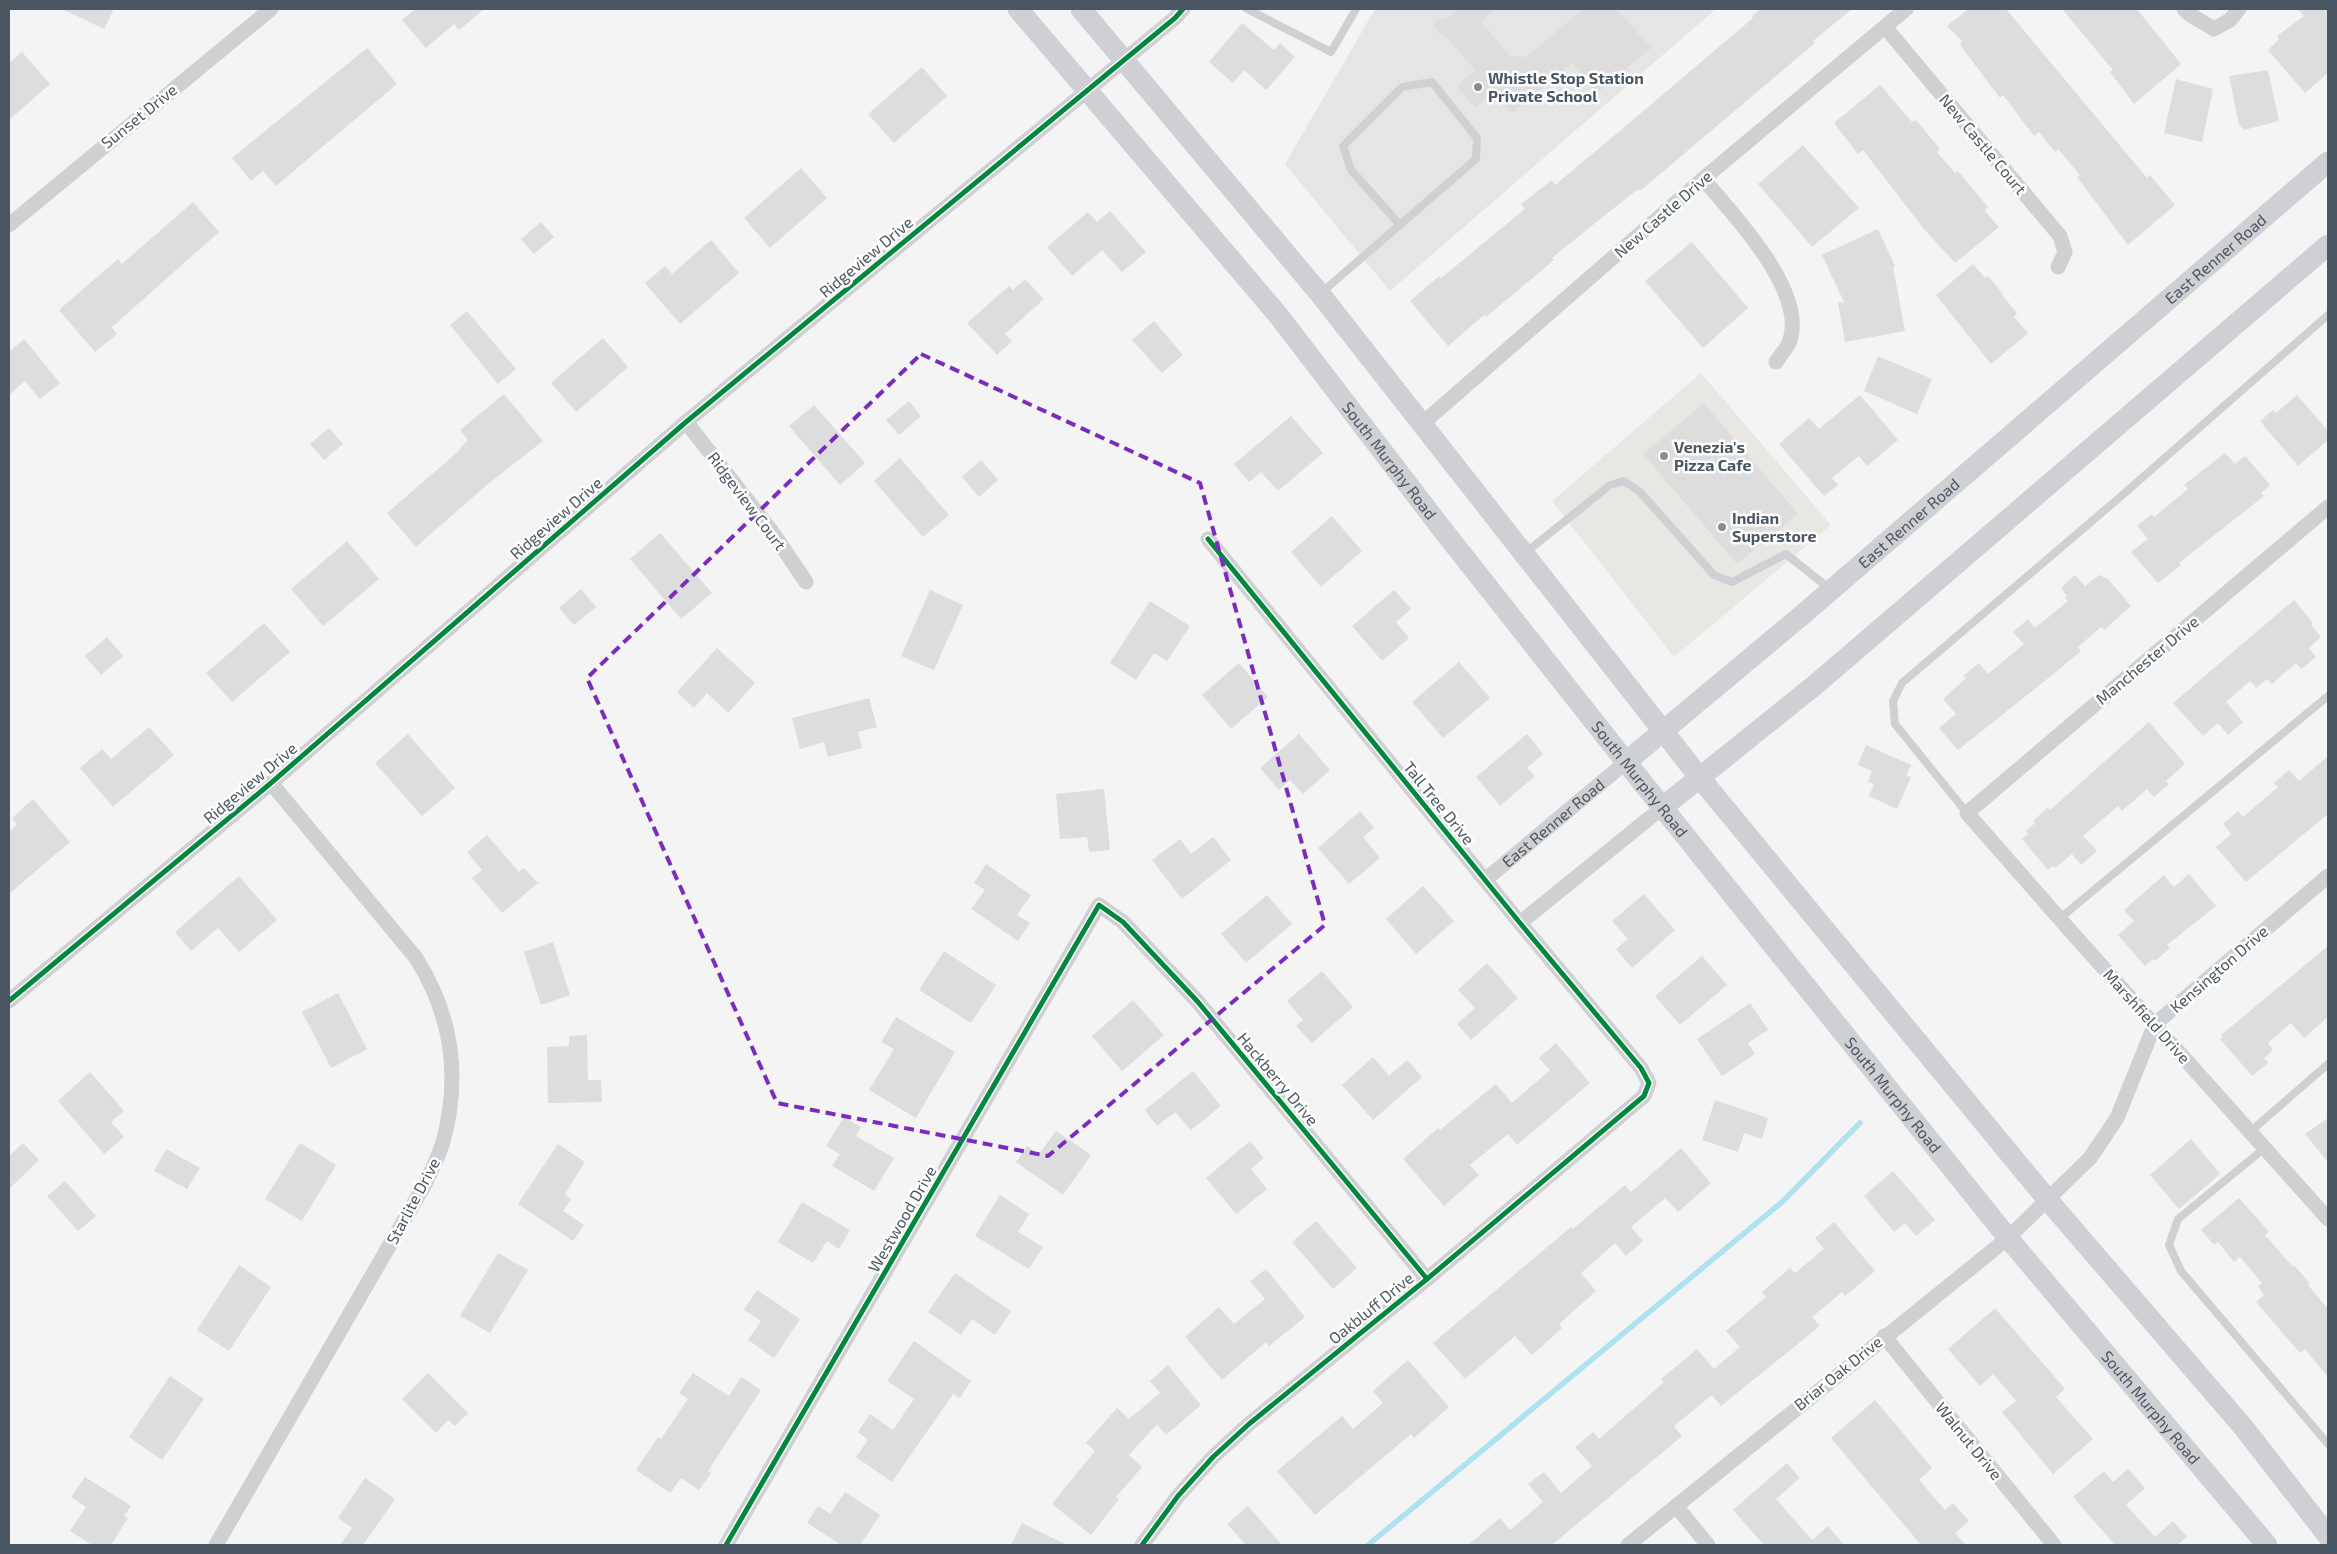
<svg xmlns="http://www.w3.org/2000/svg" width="2337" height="1554" font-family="'Exo 2',sans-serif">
<rect width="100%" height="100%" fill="#f4f4f4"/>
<path fill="#e8e7e3" d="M1701,373L1831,525L1674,657L1552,501Z"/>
<path fill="#e6e5e6" d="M1375,9H1716L1390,291L1285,164Z"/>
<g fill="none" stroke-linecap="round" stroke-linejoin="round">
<path stroke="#aee2f0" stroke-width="5.5" d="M1368,1545L1782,1202L1860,1123"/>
</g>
<g fill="#ddddde">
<path d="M62,9H114L104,29Z"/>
<path d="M415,9H484L459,30L454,24L426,48L402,20Z"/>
<path d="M1458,9H1496L1481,22L1510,56L1526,57L1583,9H1617L1651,48L1597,93L1572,63L1512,113L1494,92L1475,107L1457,87L1475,70L1445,35L1438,33L1434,26L1438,20L1450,16Z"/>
<path d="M1761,9H1852L1813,41L1815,43L1640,191L1638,189L1599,220L1552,258L1554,260L1516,292L1486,317L1484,315L1448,346L1410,301L1439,276L1441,278L1525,209L1521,204L1552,180L1555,185L1602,146L1753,18L1752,16Z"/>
<path d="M1968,9H2006L2147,178L2150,175L2175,205L2128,245L2077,177L2080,175L2058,149L2055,152L2039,132L2034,136L2003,95L2000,98L1960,45L1962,41L1947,26Z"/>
<path d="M2062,9H2137L2181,64L2134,104L2110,72L2113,70Z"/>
<path d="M2298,9H2328V73L2305,93L2268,50L2279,39L2277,36L2304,16Z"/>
<path d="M1242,23L1274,50L1280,43L1295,57L1266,90L1244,70L1233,83L1209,62Z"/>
<path d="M367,48L397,84L276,186L263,171L251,181L232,158Z"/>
<path d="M22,52L50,84L9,120V63Z"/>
<path d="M922,67L947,96L894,143L868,114Z"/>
<path d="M2268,70L2279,121L2244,130L2239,125L2229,76Z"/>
<path d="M2176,79L2213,89L2202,142L2164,133Z"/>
<path d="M1880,85L1912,122L1916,120L1940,149L1937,152L1955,173L1958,171L1988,207L1985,211L1999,227L1955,263L1924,229L1863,150L1858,154L1834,123Z"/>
<path d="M1803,145L1859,208L1812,247L1758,184Z"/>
<path d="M801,168L827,198L770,248L744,218Z"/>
<path d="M193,202L219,232L112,327L117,334L95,352L59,310L118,259L122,264Z"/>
<path d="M1110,211L1146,252L1122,272L1102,250L1072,276L1047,247L1088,212L1097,222Z"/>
<path d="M541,222L554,237L534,254L521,239Z"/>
<path d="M1878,229L1895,266L1893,267L1905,331L1845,342L1838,303L1844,302L1822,255Z"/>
<path d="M711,240L739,273L680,324L645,283L665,266L672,274Z"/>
<path d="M1692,242L1748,308L1703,348L1645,281Z"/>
<path d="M1973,264L1985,278L1988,276L2003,294L2002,295L2017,313L2014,317L2028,333L1991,364L1936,295Z"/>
<path d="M1025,279L1044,299L1005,334L1012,341L997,355L967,323L1009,286L1013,290Z"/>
<path d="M467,311L516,369L498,384L450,325Z"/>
<path d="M1154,321L1183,355L1162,373L1132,340Z"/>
<path d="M603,338L628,367L576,412L551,383Z"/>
<path d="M24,339L60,383L40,399L25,381L9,395V352Z"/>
<path d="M1878,356L1932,379L1917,414L1864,391Z"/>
<path d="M504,394L543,441L489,483L416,547L387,513L461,449L460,448L468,440L460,430Z"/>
<path d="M1860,395L1898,440L1867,466L1859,456L1832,478L1838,485L1824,496L1779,444L1809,418L1819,429Z"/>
<path d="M2297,395L2328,431V440L2298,466L2260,421L2273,410L2276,413Z"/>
<path d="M909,401L921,416L899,435L886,420Z"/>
<path d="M1704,403L1798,514L1737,564L1643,454Z"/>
<path d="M814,405L865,463L840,485L789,426Z"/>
<path d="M1291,416L1323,453L1278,491L1261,472L1249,482L1234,464Z"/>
<path d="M329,428L343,444L324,460L310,444Z"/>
<path d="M2225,453L2235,464L2245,456L2270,485L2261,493L2264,496L2179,563L2181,565L2158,583L2131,552L2148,539L2137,526L2152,514L2154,517L2188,489L2184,485Z"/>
<path d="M900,458L949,515L923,537L874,481Z"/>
<path d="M981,460L998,480L979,497L962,477Z"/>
<path d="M1332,516L1362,551L1321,587L1291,552Z"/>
<path d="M660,533L712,593L681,619L630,559Z"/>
<path d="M347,541L379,579L323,626L291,589Z"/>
<path d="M2075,575L2085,586L2099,575L2107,578L2131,606L2104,630L2101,627L2078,647L2081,651L2051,676L1958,750L1939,728L1956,714L1943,699L1966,678L1963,676L1979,663L1988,674L2024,644L2013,632L2028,619L2035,628L2068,601L2065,598L2067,596L2061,588Z"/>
<path d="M581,589L596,607L574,625L559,608Z"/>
<path d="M930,590L963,605L934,670L901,656Z"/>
<path d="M1394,590L1411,609L1396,622L1409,638L1382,661L1352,626Z"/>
<path d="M2294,600L2313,623L2311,625L2321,637L2309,648L2316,657L2301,669L2296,663L2272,684L2267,679L2256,688L2250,681L2226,702L2243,722L2228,735L2218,723L2203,736L2173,703Z"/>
<path d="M1150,601L1190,626L1167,661L1154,653L1136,680L1110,663Z"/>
<path d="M264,623L290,652L232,702L206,673Z"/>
<path d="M107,637L123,656L101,675L85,656Z"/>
<path d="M717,648L755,683L728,713L707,693L694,708L677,692Z"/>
<path d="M1459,662L1490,698L1443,738L1412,702Z"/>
<path d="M1239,663L1268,697L1231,729L1202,695Z"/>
<path d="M869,698L877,727L858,732L862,748L828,757L824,742L800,749L792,718Z"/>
<path d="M2149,722L2185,764L2166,781L2169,784L2154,797L2147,789L2122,811L2118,806L2083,836L2097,851L2081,865L2072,854L2055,868L2053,866L2048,870L2022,839L2029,834L2026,831L2035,823L2033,821L2048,807L2050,810Z"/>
<path d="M149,727L174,755L113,807L80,768L102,749L111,759Z"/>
<path d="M408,734L455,788L422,816L375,763Z"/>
<path d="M1299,734L1330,770L1303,794L1290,780L1279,790L1260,768Z"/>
<path d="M1527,734L1543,754L1527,768L1535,776L1500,806L1476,777Z"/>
<path d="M1866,745L1911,765L1906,776L1911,777L1897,809L1869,796L1874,784L1868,782L1872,771L1858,765Z"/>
<path d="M2328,756V814L2246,882L2216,847L2231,834L2223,824L2238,811L2243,817L2278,787L2274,783L2289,770L2299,781Z"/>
<path d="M1104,789L1110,850L1089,852L1087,837L1060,839L1056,794Z"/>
<path d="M33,799L70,842L9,894V832L17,824L12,818Z"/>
<path d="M1360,811L1374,828L1363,837L1380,858L1349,884L1318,848Z"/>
<path d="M487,835L519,872L524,868L538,883L502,913L472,878L482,870L467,852Z"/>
<path d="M1213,837L1231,860L1182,899L1152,860L1180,839L1191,854Z"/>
<path d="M986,864L1031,895L1017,915L1030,923L1018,941L971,909L985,890L974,883Z"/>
<path d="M2189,874L2216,906L2167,945L2170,948L2155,961L2153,959L2145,966L2118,935L2134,921L2124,910L2164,875L2174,887Z"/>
<path d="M239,876L277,920L239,952L218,928L191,951L175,932Z"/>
<path d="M1423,886L1454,921L1416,954L1386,919Z"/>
<path d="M1644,894L1675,930L1632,968L1616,949L1628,939L1612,921Z"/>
<path d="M1267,895L1292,924L1246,963L1221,934Z"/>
<path d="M553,942L570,995L541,1005L524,952Z"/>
<path d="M2328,946V1017L2304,1038L2291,1023L2268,1043L2273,1050L2264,1058L2268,1063L2252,1076L2220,1039L2223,1037L2221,1035Z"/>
<path d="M944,951L996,985L971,1023L919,990Z"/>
<path d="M1702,956L1727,985L1680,1025L1655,996Z"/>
<path d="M1487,963L1518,998L1471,1040L1457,1024L1475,1008L1458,990Z"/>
<path d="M1322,971L1353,1007L1312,1043L1296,1026L1303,1020L1287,1001Z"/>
<path d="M338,993L367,1049L331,1068L302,1012Z"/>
<path d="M1133,1000L1164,1035L1122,1071L1092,1036Z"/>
<path d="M1750,1003L1768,1030L1748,1043L1755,1054L1722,1076L1697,1039Z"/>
<path d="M896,1017L955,1052L916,1118L869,1090L894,1049L881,1042Z"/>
<path d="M587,1035L588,1080H601L602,1102L548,1103L547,1047L569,1046V1036Z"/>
<path d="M1556,1043L1590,1083L1517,1145L1508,1134L1470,1165L1479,1175L1444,1206L1403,1159L1438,1128L1440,1130L1496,1084L1512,1103L1550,1070L1539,1058Z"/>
<path d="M1373,1057L1389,1076L1407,1060L1422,1077L1373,1120L1342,1085Z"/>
<path d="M1193,1071L1221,1106L1191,1130L1175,1112L1157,1126L1145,1110Z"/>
<path d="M90,1072L124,1111L111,1122L124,1137L104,1154L58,1101Z"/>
<path d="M1715,1100L1768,1118L1762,1139L1744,1133L1738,1152L1702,1140Z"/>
<path d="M844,1117L861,1127L856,1136L894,1158L874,1191L832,1166L840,1154L826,1146Z"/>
<path d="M2328,1118V1162L2305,1134Z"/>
<path d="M1056,1131L1091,1155L1063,1195L1016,1162L1027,1146L1039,1154Z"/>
<path d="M2191,1139L2220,1174L2179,1209L2150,1175Z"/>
<path d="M1250,1141L1264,1158L1251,1169L1267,1189L1236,1214L1206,1178Z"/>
<path d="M23,1143L39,1160L9,1189V1156Z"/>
<path d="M300,1143L336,1165L302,1221L265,1199Z"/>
<path d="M558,1144L585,1162L565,1194L571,1199L563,1211L584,1225L573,1241L518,1204Z"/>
<path d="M1681,1148L1711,1183L1678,1212L1665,1198L1631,1227L1643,1241L1626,1256L1615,1243L1581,1273L1596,1291L1559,1324L1562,1328L1532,1355L1515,1336L1465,1379L1433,1343L1571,1227L1573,1229L1625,1185L1631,1192Z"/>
<path d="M166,1149L200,1168L187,1189L154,1171Z"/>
<path d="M1893,1171L1935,1220L1916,1236L1905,1223L1894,1232L1864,1196Z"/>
<path d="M65,1181L96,1216L78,1231L47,1196Z"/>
<path d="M1000,1195L1029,1214L1018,1232L1043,1247L1029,1269L975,1236Z"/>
<path d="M2239,1198L2269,1232L2265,1235L2293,1267L2295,1266L2310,1284L2308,1285L2328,1309V1377L2305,1349L2300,1353L2256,1302L2264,1295L2258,1286L2262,1283L2240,1257L2234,1262L2218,1242L2214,1245L2201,1230Z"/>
<path d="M802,1202L850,1230L839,1249L827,1241L813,1263L778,1242Z"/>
<path d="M1316,1221L1357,1268L1333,1289L1292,1242Z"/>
<path d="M1834,1222L1875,1271L1845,1296L1842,1292L1812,1317L1820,1326L1721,1406L1712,1395L1674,1426L1682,1436L1552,1545H1468L1500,1518L1510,1530L1543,1502L1528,1484L1544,1472L1561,1493L1592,1466L1575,1447L1593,1432L1599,1439L1663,1383L1661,1379L1697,1349L1714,1369L1740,1347L1726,1331L1766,1297L1762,1292L1790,1268L1795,1273L1824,1249L1815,1238Z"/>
<path d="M498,1253L528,1270L490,1333L460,1316Z"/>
<path d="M239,1265L271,1287L229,1351L197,1330Z"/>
<path d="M1266,1269L1305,1317L1269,1346L1266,1342L1222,1380L1185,1337L1219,1307L1234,1324L1265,1299L1250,1281Z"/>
<path d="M955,1273L1011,1311L995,1335L972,1319L961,1335L928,1312Z"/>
<path d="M757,1290L800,1319L774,1358L748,1340L761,1321L744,1310Z"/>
<path d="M1995,1308L2065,1389L2056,1397L2093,1439L2053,1474L2002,1412L2016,1401L1993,1374L1980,1386L1948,1349Z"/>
<path d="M914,1341L971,1381L960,1398L953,1394L892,1482L856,1457L868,1440L858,1432L870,1414L893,1430L914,1399L887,1381Z"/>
<path d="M1408,1360L1449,1407L1414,1438L1411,1434L1315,1515L1277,1471L1342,1416L1353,1429L1383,1403L1373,1391Z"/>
<path d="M1168,1365L1201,1405L1166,1435L1157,1424L1129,1455L1142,1467L1116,1497L1119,1499L1091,1535L1052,1504L1095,1451L1086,1443L1117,1408L1129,1419L1160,1393L1150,1381Z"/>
<path d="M428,1373L468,1413L455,1426L448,1420L436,1433L402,1399Z"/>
<path d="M693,1373L729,1396L741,1377L761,1390L708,1471L711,1473L699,1490L681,1478L670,1493L636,1470L658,1437L661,1439L688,1399L679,1393Z"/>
<path d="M170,1376L204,1399L162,1460L129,1437Z"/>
<path d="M1875,1400L1932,1468L1919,1480L1945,1510L1953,1503L1969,1521L1955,1533L1966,1545H1921L1831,1438Z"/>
<path d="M1787,1463L1800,1478L1776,1499L1812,1540L1828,1526L1844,1545H1764L1733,1510Z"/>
<path d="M2128,1469L2145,1488L2126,1505L2155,1537L2173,1521L2187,1537L2177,1545H2115L2073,1497L2104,1471L2113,1482Z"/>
<path d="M85,1477L131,1506L124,1516L128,1518L111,1545H92L70,1531L86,1507L71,1497Z"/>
<path d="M365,1478L395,1499L363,1545H340L352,1528L338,1518Z"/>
<path d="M845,1492L880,1515L860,1545H841L807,1523L818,1506L830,1514Z"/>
<path d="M1248,1506L1282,1545H1246L1227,1524Z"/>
<path d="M1022,1523L1067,1545H1011Z"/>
</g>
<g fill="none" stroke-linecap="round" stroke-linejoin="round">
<g stroke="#ced0d2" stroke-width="8">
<path d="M1247,9L1331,52L1356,9"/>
<path d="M1321,293L1476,159L1477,138L1432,82L1402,87L1343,146L1351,170L1400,225"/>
<path d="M1524,554L1610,485L1624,481L1640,492L1714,575L1732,582L1786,554L1830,589"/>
<path d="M1967,813L1895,724L1893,701L1902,683L2119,498L2328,315"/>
<path d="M2059,919L2328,696"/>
<path d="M2251,1131L2328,1064"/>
<path d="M2266,1147L2178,1219L2169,1245L2181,1271L2328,1444"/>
</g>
<g stroke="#ced0d2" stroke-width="15">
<path d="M2184,9L2189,14L2214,29L2230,20L2239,9"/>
<path d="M1885,27L2060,236L2065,252L2058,267"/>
<path d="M1703,179C1733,214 1809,293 1789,343C1786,349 1780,356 1776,362"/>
<path d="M9,225L271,9"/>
<path d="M686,422L773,533L806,582"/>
<path d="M1423,423L1703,179L1906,9"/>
<path d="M2328,507L1967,813L2066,926L2328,1219"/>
<path id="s1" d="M1485,880L1626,762"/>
<path d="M1520,923L1663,807"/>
<path d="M9,1001L271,783L686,422L1175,18L1183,9"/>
<path d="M1884,1336L2054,1545"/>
<path d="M1676,1506L1708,1545"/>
<path d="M216,1545L425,1184C431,1171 439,1156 443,1142C461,1076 452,1015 416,958L271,783"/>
<path d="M726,1545L1099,905L1123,922L1198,1002L1427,1279"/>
<path d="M1142,1545L1178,1496L1213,1457L1249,1424L1427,1279L1644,1096L1649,1083L1641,1068L1520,923L1208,539"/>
<path d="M1628,1545L2008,1238L2090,1158L2117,1118L2155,1024L2328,876"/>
</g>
<g stroke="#ced0d4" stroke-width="21">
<path id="s2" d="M1018,9L1278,315L1442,529L1626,762L2008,1238L2267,1545"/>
<path d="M1081,9L1320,294L1700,778L2047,1199L2244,1428L2328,1536"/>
<path id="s3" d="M1626,762L1801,616L2328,162"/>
<path d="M1663,807L1815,685L2328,245"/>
</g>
<defs>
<g id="cycleway">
<path d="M9,1001L271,783L686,422L1175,18L1183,9"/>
<path d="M726,1545L1099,905L1123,922L1198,1002L1427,1279"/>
<path d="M1142,1545L1178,1496L1213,1457L1249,1424L1427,1279L1644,1096L1649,1083L1641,1068L1520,923L1208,539"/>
</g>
</defs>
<use href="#cycleway" stroke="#fff" stroke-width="8"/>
<use href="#cycleway" stroke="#00873e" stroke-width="5"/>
</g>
<path fill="none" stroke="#7b2cbf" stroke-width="4" stroke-dasharray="10 6" stroke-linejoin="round" d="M921,354L1200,483L1325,925L1048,1156L777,1103L587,678Z"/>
<g fill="#868d94" stroke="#fff" stroke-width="2">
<circle cx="1478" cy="87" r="5"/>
<circle cx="1664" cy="456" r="5"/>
<circle cx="1722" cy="527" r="5"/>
</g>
<g text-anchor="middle" stroke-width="5" stroke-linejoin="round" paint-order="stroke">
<g font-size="16" font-weight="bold" fill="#4a5661" stroke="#fff" text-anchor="start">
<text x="1488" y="84">Whistle Stop Station<tspan x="1488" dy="18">Private School</tspan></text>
<text x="1674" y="453">Venezia's<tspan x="1674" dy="18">Pizza Cafe</tspan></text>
<text x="1732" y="524">Indian<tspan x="1732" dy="18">Superstore</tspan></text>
</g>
<g font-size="16" fill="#4a5661" stroke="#fff">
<text transform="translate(139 116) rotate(-39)" y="6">Sunset Drive</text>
<text transform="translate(1983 144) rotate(50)" y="6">New Castle Court</text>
<text transform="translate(1663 214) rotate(-41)" y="6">New Castle Drive</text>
<text transform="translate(866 257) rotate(-40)" y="6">Ridgeview Drive</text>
<text dy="6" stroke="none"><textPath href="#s3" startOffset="775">East Renner Road</textPath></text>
<text dy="6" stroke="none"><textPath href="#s2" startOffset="585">South Murphy Road</textPath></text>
<text transform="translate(747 501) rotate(53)" y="6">Ridgeview Court</text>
<text transform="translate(556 518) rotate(-41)" y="6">Ridgeview Drive</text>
<text dy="6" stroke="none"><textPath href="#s3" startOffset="370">East Renner Road</textPath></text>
<text transform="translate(2147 660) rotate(-40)" y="6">Manchester Drive</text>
<text dy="6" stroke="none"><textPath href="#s2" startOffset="990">South Murphy Road</textPath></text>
<text transform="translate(250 783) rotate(-40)" y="6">Ridgeview Drive</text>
<text transform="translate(1439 803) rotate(51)" y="6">Tall Tree Drive</text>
<text dy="6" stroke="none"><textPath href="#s1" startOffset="89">East Renner Road</textPath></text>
<text transform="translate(2219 969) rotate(-41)" y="6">Kensington Drive</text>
<text transform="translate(2147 1016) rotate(48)" y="6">Marshfield Drive</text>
<text transform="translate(1278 1079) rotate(50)" y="6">Hackberry Drive</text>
<text dy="6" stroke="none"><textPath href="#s2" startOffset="1395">South Murphy Road</textPath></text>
<text transform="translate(413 1201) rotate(-62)" y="6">Starlite Drive</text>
<text transform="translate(902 1219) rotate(-60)" y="6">Westwood Drive</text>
<text transform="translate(1371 1308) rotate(-39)" y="6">Oakbluff Drive</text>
<text transform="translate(1838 1373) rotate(-39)" y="6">Briar Oak Drive</text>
<text dy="6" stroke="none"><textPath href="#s2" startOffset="1800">South Murphy Road</textPath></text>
<text transform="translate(1969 1441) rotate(51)" y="6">Walnut Drive</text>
</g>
</g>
<rect width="2337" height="1554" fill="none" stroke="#4a5661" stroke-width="20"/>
</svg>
